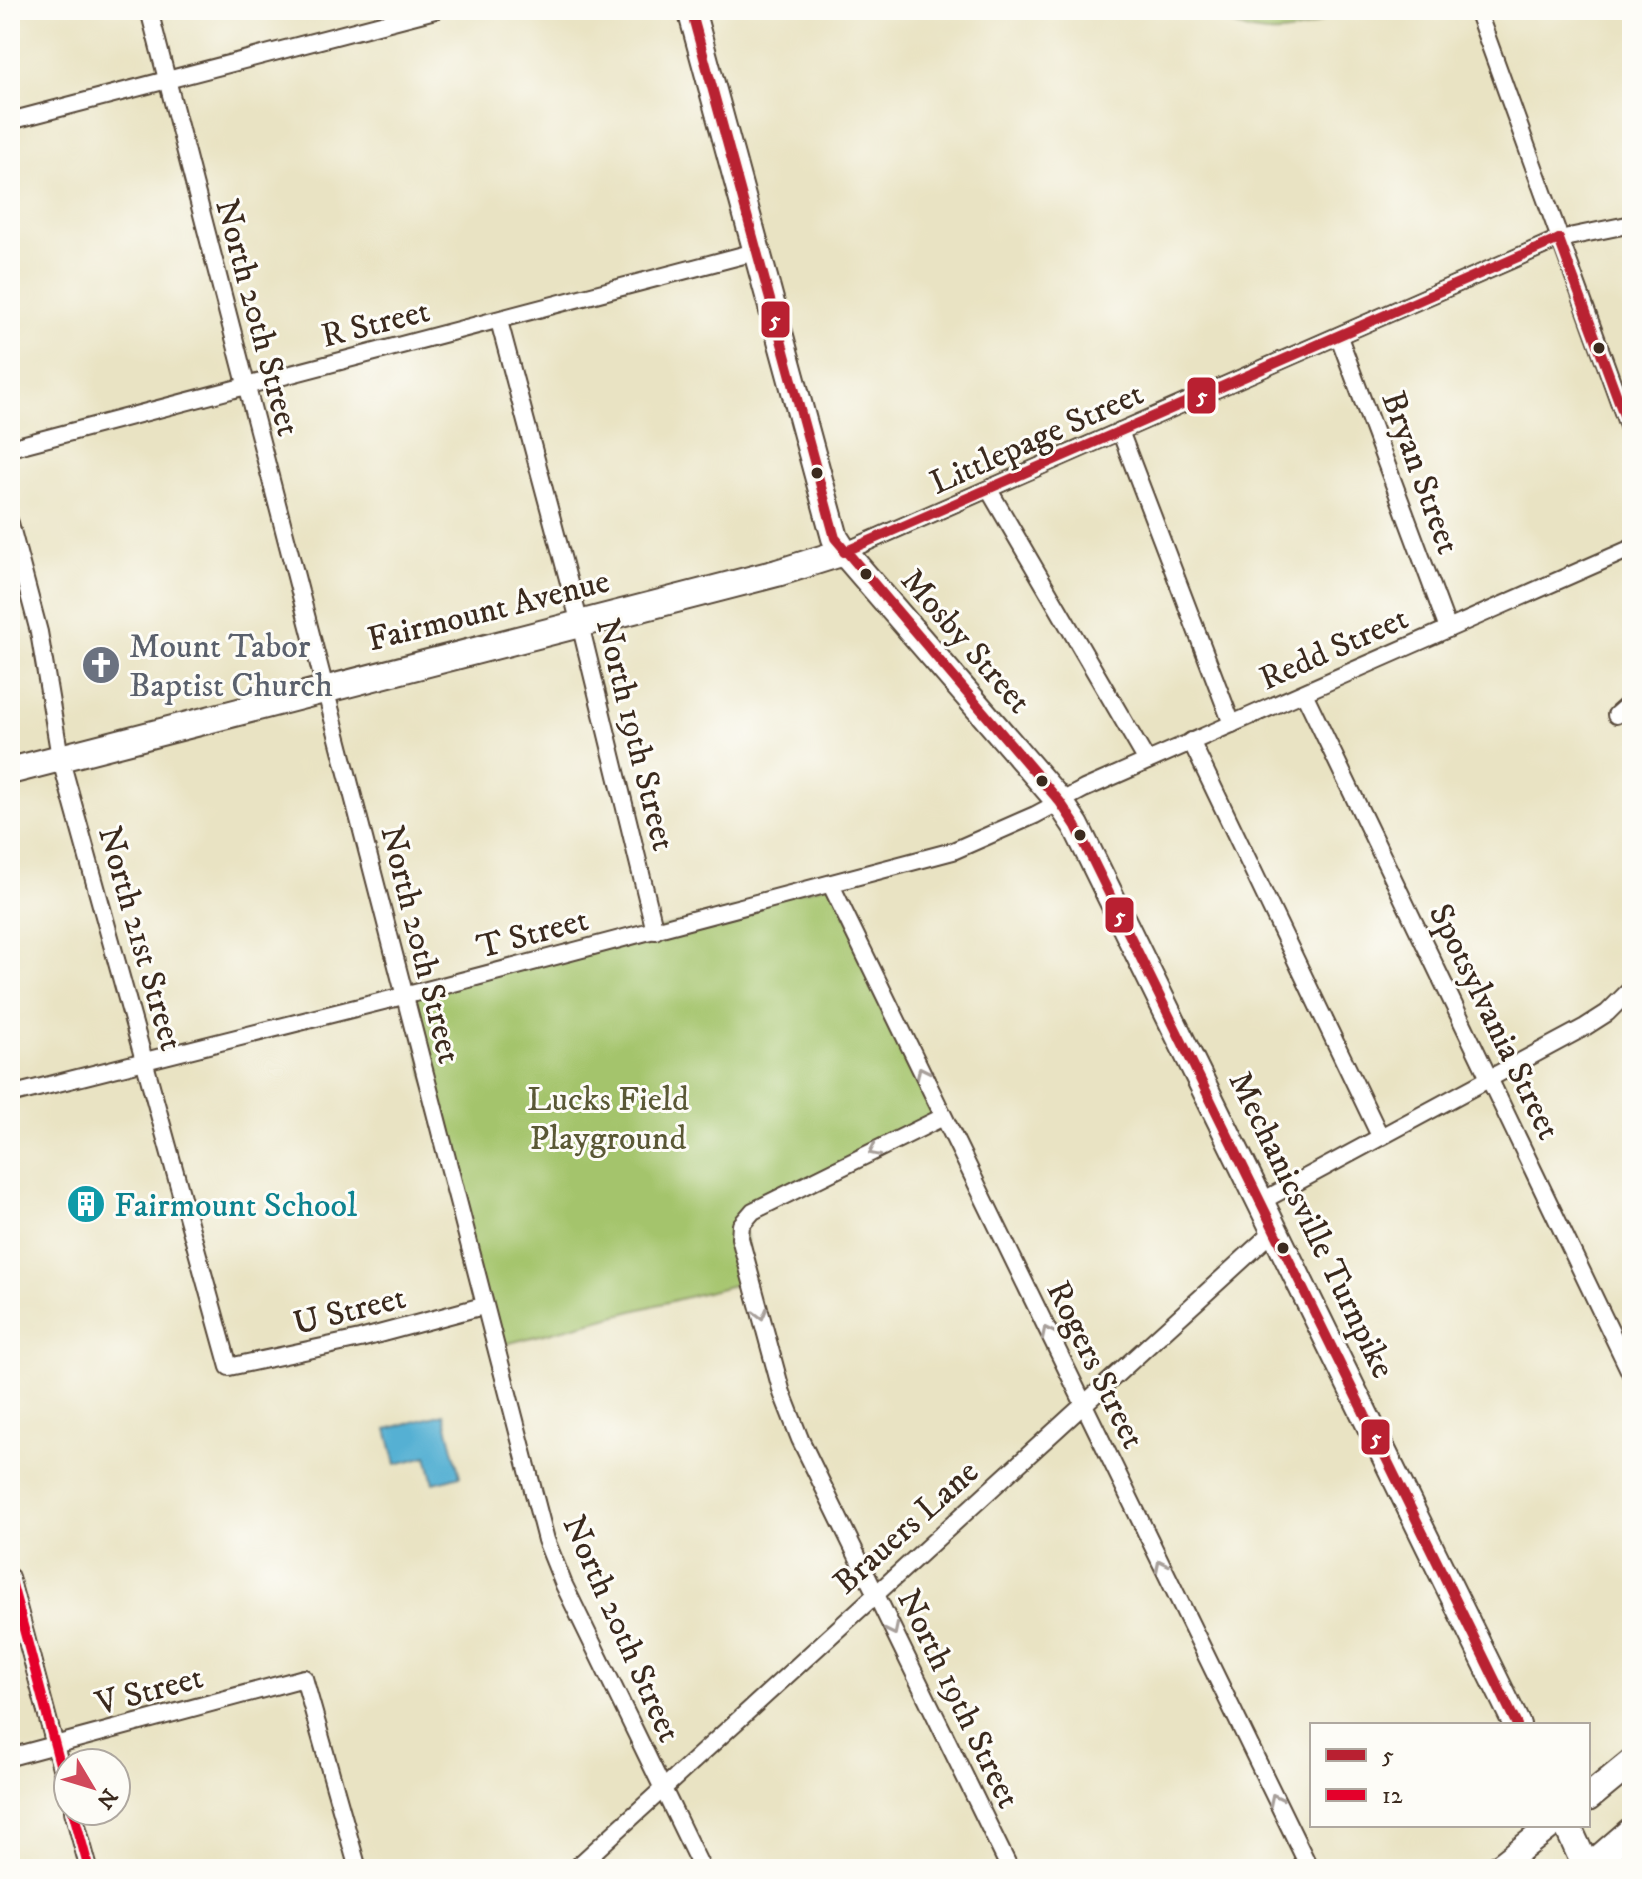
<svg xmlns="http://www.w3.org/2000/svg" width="1642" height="1879" font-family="'IM FELL DW Pica',serif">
<rect width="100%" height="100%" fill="#fdfcf7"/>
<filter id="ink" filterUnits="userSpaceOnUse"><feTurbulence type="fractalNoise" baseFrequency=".0125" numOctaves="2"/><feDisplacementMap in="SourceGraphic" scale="16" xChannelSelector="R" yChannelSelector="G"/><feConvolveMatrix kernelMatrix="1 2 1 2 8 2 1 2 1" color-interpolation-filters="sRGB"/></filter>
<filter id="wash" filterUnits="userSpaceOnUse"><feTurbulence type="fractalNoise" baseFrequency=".006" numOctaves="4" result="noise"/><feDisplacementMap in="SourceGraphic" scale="32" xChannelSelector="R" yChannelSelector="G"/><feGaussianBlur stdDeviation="1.8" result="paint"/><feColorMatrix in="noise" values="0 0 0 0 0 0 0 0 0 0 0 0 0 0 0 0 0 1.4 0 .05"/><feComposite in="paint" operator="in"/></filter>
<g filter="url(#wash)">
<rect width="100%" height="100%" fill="#e9e3c3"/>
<g fill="#a4c46c" stroke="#707745" stroke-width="2">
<path d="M1211,10C1233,10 1252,22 1275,22C1297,21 1316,10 1339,10C1299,40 1250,42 1211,10Z"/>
<path d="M831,884L943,1116L742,1218L753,1280L494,1347L404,995Z"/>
</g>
<path fill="#55b0d3" stroke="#486d78" stroke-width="2" d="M444,1414L460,1476L434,1483L427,1456L396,1464L387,1429Z"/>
</g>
<g filter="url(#ink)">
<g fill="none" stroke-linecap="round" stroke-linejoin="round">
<defs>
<g id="minor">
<path d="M149,10L546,1540L564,1585L702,1869"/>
<path d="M1477,10L1632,437"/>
<path d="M10,121L435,10"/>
<path d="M499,321L580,624L655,931"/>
<path d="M1339,337L1448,629"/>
<path d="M1120,431L1232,724"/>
<path d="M10,448L755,252"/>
<path d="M989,490L1147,761"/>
<path d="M10,523L39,632L60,757L229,1367L360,1339L483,1306"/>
<path d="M844,552L1559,239L1632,224"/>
<path d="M1304,693L1632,1376"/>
<path d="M1616,715L1632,701"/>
<path d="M1191,741L1380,1136"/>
<path d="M831,885L1310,1869"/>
<path d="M10,1095L427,990L953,851L1035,815L1084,789L1632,548"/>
<path d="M943,1117L753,1211L741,1225L740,1238L782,1393L800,1439L1010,1869"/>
<path d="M1262,1201L1585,1027L1607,1013L1632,988"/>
<path d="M10,1577L68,1794"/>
<path d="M10,1757L304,1678L358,1869"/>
<path d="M73,1811L89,1869"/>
<path d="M575,1869L1276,1229"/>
</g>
<path id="secondary" d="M1496,1869L1552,1825"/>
<g id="primary">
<path d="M691,10L835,538L844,552L1060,802L1076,826L1517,1725"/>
<path d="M10,771L777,573L844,552"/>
<path d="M1588,1798L1632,1762"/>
<path d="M1567,1825L1587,1869L1632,1830"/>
</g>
</defs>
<use href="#minor" stroke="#554637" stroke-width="20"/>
<use href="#secondary" stroke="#554637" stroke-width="28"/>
<use href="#primary" stroke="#554637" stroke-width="30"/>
<use href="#minor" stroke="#fff" stroke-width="16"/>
<use href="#secondary" stroke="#fff" stroke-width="24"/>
<use href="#primary" stroke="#fff" stroke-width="26"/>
<defs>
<g id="bus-1">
<path d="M691,10L835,538L1060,802L1076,826L1517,1725"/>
<path d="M1559,239L1632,437"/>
<path d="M844,552L1559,239"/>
</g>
<g id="bus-2">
<path d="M10,1577L68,1794"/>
<path d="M73,1811L89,1869"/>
</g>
</defs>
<use href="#bus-1" stroke="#fdfcf7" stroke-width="16"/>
<use href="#bus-2" stroke="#fdfcf7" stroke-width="16"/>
<use href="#bus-1" stroke="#b92031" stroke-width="10"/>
<use href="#bus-2" stroke="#e4002b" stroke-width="10"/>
</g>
<defs><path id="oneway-chevron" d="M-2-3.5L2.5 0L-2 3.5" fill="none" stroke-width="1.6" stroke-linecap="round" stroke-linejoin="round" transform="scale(2)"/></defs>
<g stroke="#a79f9a">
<use href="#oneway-chevron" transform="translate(922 1072) rotate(-116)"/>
<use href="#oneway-chevron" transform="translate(874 1151) rotate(154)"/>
<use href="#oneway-chevron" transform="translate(761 1314) rotate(75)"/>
<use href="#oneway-chevron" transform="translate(1047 1332) rotate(-116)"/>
<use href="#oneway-chevron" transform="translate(1161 1565) rotate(-116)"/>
<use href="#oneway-chevron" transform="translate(893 1630) rotate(64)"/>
<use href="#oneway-chevron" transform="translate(1275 1799) rotate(-116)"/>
</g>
</g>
<defs>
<symbol id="church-disc" viewBox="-11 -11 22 22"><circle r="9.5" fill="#6b7280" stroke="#fdfcf7"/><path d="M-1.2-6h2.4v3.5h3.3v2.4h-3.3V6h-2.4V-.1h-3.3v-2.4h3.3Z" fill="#fff"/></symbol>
<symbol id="building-disc" viewBox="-11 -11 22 22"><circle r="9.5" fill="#0f9aa8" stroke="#fdfcf7"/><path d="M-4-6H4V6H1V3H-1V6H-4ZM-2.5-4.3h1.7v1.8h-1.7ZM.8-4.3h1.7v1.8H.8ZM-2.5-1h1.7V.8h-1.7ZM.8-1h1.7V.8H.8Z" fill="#fff"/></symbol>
</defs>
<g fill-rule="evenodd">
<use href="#church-disc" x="79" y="643" width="44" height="44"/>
<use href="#building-disc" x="64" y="1182" width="44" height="44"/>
</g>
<g fill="#3b2a1e" stroke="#fdfcf7" stroke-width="3">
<circle cx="1599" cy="348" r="7"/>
<circle cx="817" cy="473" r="7"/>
<circle cx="866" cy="574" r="7"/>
<circle cx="1042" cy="781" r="7"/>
<circle cx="1080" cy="835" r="7"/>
<circle cx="1283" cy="1248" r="7"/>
</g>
<g text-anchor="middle" stroke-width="6" stroke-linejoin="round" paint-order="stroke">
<g font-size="34" fill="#3b2a1e" stroke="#fdfcf7">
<text transform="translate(259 317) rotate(75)" y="12">North 20th Street</text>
<text transform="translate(375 322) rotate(-14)" y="12">R Street</text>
<text transform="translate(1036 437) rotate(-24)" y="12">Littlepage Street</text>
<text transform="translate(1422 472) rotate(70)" y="12">Bryan Street</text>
<text transform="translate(488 609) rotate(-14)" y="12">Fairmount Avenue</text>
<text transform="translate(967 640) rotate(49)" y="12">Mosby Street</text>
<text transform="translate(1333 647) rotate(-24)" y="12">Redd Street</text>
<text transform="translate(637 734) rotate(76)" y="12">North 19th Street</text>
<text transform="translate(532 932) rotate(-15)" y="12">T Street</text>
<text transform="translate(142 938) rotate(74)" y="12">North 21st Street</text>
<text transform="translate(422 944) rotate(76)" y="12">North 20th Street</text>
<text transform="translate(1496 1021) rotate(64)" y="12">Spotsylvania Street</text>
<text transform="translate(1313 1224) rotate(64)" y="12">Mechanicsville Turnpike</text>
<text transform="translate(349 1309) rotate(-14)" y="12">U Street</text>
<text transform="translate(1097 1364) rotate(64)" y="12">Rogers Street</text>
<text transform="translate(905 1526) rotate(-42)" y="12">Brauers Lane</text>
<text transform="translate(623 1628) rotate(66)" y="12">North 20th Street</text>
<text transform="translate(149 1689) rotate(-15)" y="12">V Street</text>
<text transform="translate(960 1698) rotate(64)" y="12">North 19th Street</text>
</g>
<g font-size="34" fill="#5b616d" stroke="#fdfcf7" text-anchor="start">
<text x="129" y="657">Mount Tabor<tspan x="129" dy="39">Baptist Church</tspan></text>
</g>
<g font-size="34" fill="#5a5835" stroke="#fdfcf7">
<text x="608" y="1110">Lucks Field<tspan x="608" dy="39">Playground</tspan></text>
</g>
<g font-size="34" fill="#0d838f" stroke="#fdfcf7" text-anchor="start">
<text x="114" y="1216">Fairmount School</text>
</g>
</g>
<g stroke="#fdfcf7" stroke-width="3">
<rect x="760" y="300" width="31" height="39" rx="8" fill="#b92031"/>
<rect x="1186" y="376" width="31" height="39" rx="8" fill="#b92031"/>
<rect x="1104" y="896" width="31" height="38" rx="8" fill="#b92031"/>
<rect x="1360" y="1418" width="31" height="38" rx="8" fill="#b92031"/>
</g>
<g font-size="22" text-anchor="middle" font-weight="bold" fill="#fff">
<text x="775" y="327">5</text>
<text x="1202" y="403">5</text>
<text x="1120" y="923">5</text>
<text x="1376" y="1445">5</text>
</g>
<rect width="1642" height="1879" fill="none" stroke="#fdfcf7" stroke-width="40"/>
<rect x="1310" y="1723" width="280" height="104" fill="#fdfcf7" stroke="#afa8a0" stroke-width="2"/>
<rect x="1326" y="1749" width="40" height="12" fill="#b92031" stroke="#afa8a0" stroke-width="2"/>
<text x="1382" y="1763" font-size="24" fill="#3b2a1e">5</text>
<rect x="1326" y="1789" width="40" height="12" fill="#e4002b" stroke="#afa8a0" stroke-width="2"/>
<text x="1382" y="1803" font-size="24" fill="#3b2a1e">12</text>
<g transform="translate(92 1787) rotate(128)"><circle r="38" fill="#fdfcf7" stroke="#afa8a0" stroke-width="2"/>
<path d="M0-6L14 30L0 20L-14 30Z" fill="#d1495b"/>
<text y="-12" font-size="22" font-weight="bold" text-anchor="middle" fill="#3b2a1e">N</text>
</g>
</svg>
